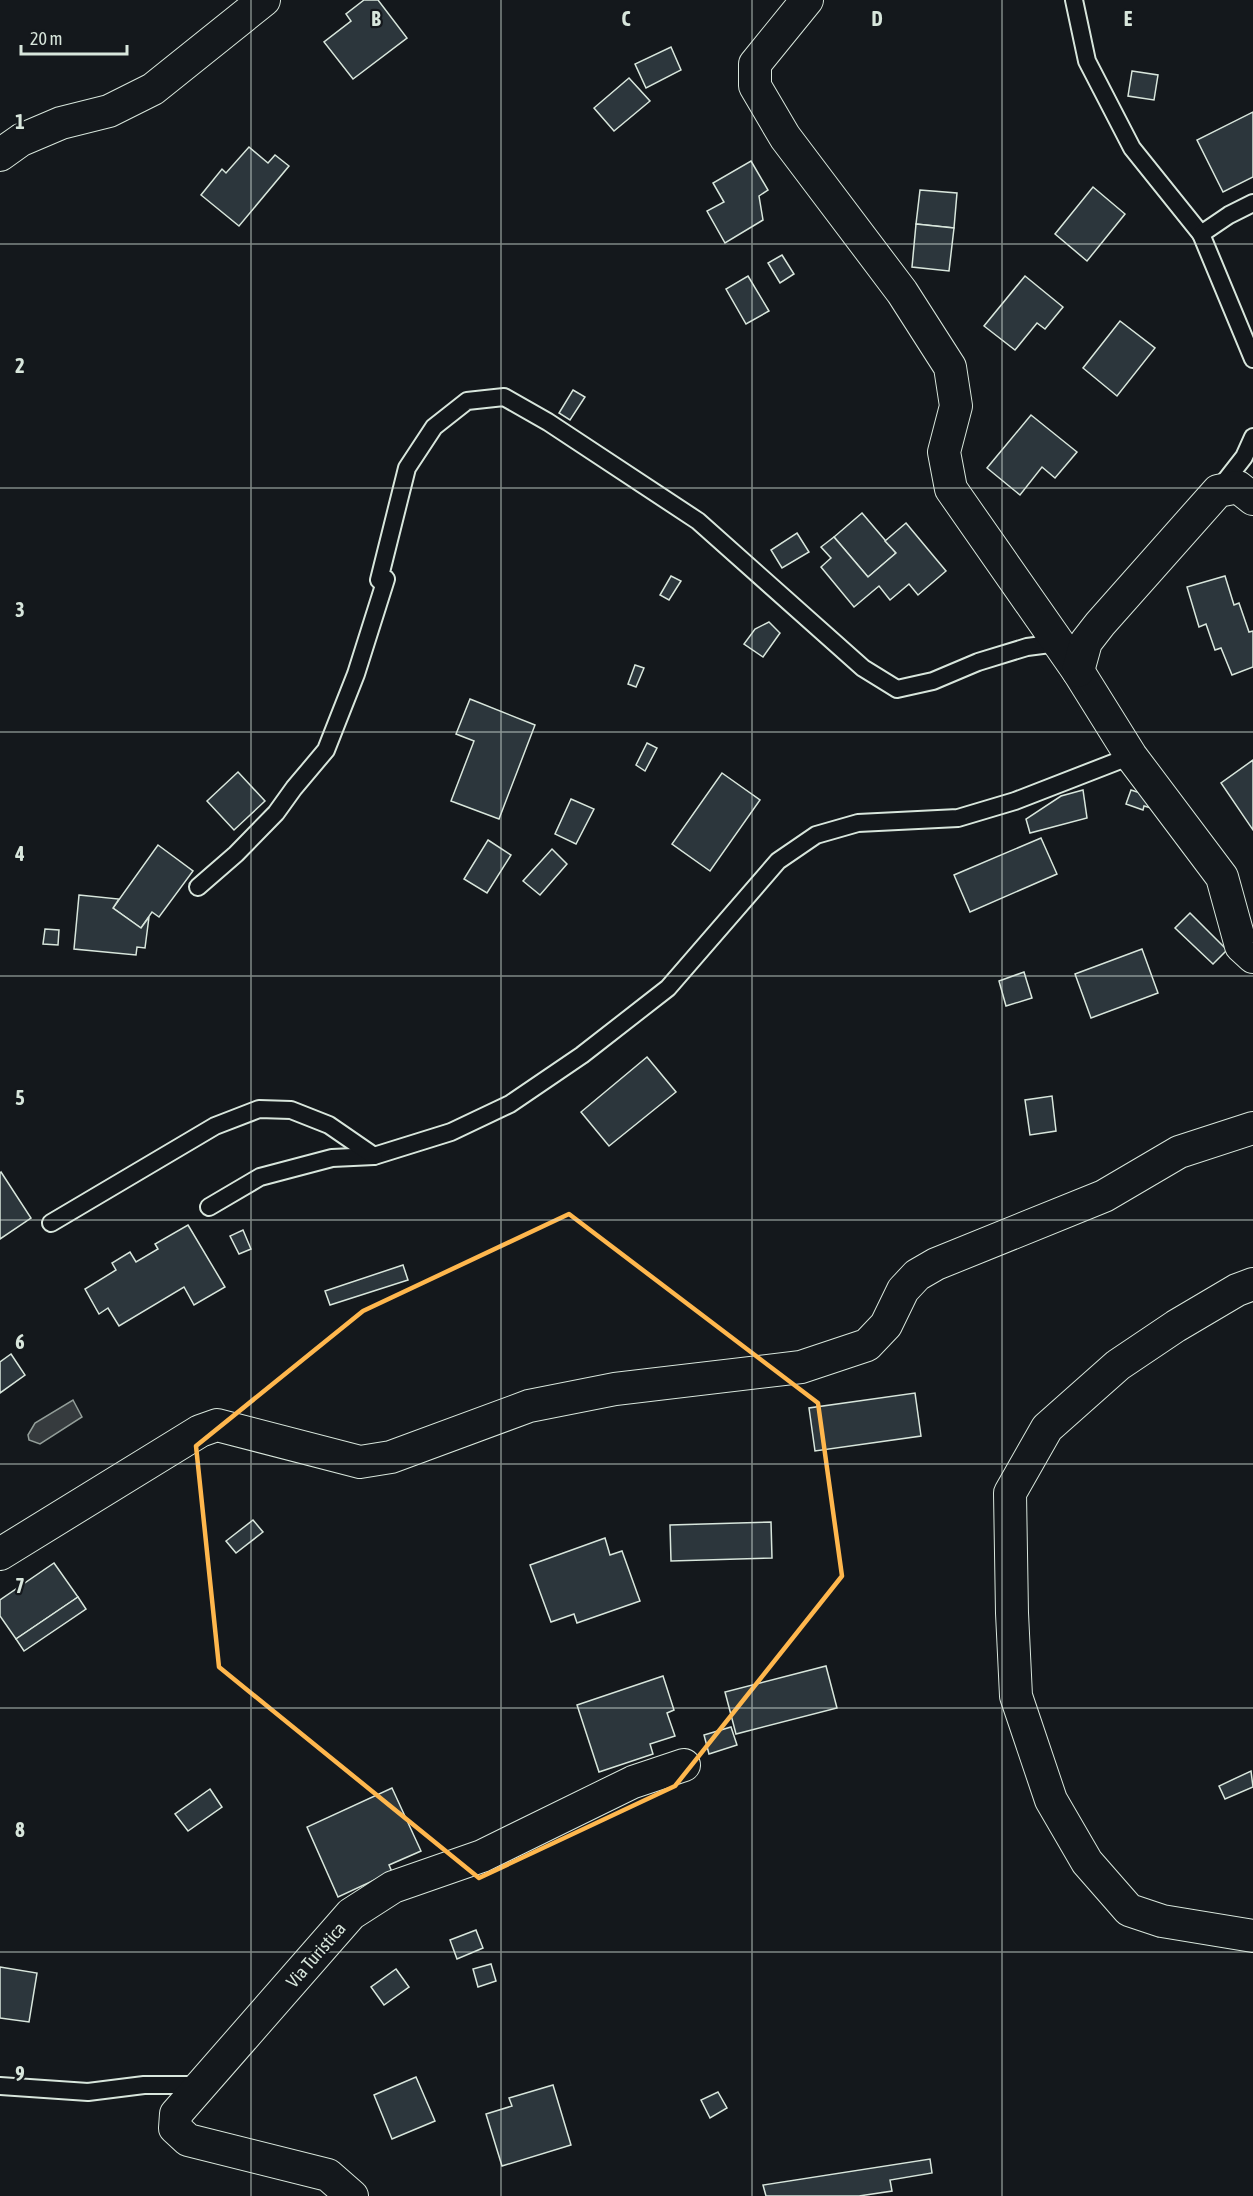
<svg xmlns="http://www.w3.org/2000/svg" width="1253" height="2196" font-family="'Asap Condensed',sans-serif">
<rect width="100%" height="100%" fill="#14181c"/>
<path fill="#363b3e" stroke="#939e99" stroke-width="1.5" d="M73,1400L82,1417L40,1444L29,1440L28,1435L35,1423Z"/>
<g fill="#2c363c" stroke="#d8e6dc" stroke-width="1.5">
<path d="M364,0H378L407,38L353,79L324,42L351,21L346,14Z"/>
<path d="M671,47L681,70L646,88L635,64Z"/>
<path d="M1132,71L1158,75L1154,100L1128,96Z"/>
<path d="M629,78L650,101L614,131L594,108Z"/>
<path d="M1253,112V177L1223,192L1197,140Z"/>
<path d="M249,147L268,163L275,155L289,166L239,226L201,195L222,169L226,173Z"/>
<path d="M751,161L768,190L759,196L763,220L725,243L707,211L724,202L713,183Z"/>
<path d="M1093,187L1125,214L1087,261L1055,234Z"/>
<path d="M920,190L957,193L954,228L916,224Z"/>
<path d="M916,224L954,228L949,271L912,267Z"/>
<path d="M782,255L794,274L780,283L768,263Z"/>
<path d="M748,276L769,311L746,324L726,289Z"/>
<path d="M1025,276L1063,307L1045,329L1037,323L1015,350L984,326Z"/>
<path d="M1120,321L1155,348L1117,396L1083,368Z"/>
<path d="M573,390L585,397L570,420L559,413Z"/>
<path d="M1031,415L1077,452L1055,478L1042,467L1020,495L987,468Z"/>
<path d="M862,513L896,553L868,577L834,537Z"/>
<path d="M906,523L946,571L918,595L909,584L890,600L879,586L854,607L821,567L831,558L821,547L834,537L868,577L896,553L885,541Z"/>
<path d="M797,533L809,552L782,568L771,550Z"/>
<path d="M671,576L681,581L669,600L660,595Z"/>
<path d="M1225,576L1234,605L1239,603L1249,632L1253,631V667L1232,675L1221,648L1215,650L1206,624L1199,627L1187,587Z"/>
<path d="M769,622L780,633L763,657L744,644L755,629Z"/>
<path d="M635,665L644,668L636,687L628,684Z"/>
<path d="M470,699L535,725L499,819L451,801L474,741L456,734Z"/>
<path d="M647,743L657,748L645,771L636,765Z"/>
<path d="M1253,760V830L1221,783Z"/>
<path d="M238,772L265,801L234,830L207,801Z"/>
<path d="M722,773L760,800L710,871L672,844Z"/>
<path d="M1083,790L1087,818L1030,833L1026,819L1061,796Z"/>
<path d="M1131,790L1159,799L1155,809L1144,806L1143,810L1126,804Z"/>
<path d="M571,799L594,809L576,844L555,834Z"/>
<path d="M1041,838L1057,874L970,912L954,875Z"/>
<path d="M488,840L511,855L487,893L464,879Z"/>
<path d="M158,845L193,871L159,917L152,912L141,928L113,908Z"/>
<path d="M552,849L567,864L540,895L523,881Z"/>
<path d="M79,895L119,899L113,908L141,928L149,917L145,948L137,947L136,955L74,949Z"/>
<path d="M1190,913L1227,950L1213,964L1175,928Z"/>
<path d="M45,929L59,930L58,945L43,944Z"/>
<path d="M1142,949L1158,993L1091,1018L1075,974Z"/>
<path d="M1024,972L1032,998L1006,1006L999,981Z"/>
<path d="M647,1057L676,1092L609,1146L581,1112Z"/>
<path d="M1052,1096L1056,1131L1030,1135L1025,1100Z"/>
<path d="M1,1172L31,1218L0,1239V1173Z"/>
<path d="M188,1225L225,1287L194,1305L184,1287L119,1326L108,1308L99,1314L85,1289L116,1270L112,1263L130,1252L136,1262L158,1249L155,1244Z"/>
<path d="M243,1230L251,1249L239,1254L230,1236Z"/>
<path d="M403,1265L408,1280L330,1305L325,1291Z"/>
<path d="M11,1354L25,1375L0,1393V1362Z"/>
<path d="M915,1393L921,1436L815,1451L809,1408Z"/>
<path d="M253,1520L263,1532L236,1553L226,1541Z"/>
<path d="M771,1522L772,1558L671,1561L670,1525Z"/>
<path d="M605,1538L610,1555L622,1551L640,1601L577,1623L574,1614L551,1622L530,1565Z"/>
<path d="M54,1563L78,1597L16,1639L0,1616V1600Z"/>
<path d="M78,1597L86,1609L24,1651L16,1639Z"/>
<path d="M826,1666L837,1708L736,1734L725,1692Z"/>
<path d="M663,1676L674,1710L667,1713L675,1736L650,1744L653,1754L599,1772L577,1705Z"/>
<path d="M731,1727L737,1745L709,1754L704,1735Z"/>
<path d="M1251,1771L1253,1787L1225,1799L1219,1786Z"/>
<path d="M392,1788L421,1851L389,1865L392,1872L338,1897L307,1827Z"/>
<path d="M210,1789L222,1807L188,1831L175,1814Z"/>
<path d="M476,1930L483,1948L457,1959L450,1940Z"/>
<path d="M491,1964L496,1981L478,1987L473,1969Z"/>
<path d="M0,1967L37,1973L29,2022L0,2018Z"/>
<path d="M396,1969L409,1987L384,2005L371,1987Z"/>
<path d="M416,2077L435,2121L392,2139L374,2095Z"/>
<path d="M553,2085L571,2145L502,2166L486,2114L512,2106L509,2098Z"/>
<path d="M718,2092L727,2108L710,2118L701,2100Z"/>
<path d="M930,2159L932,2173L890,2180L892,2191L859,2196H766L763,2185Z"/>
</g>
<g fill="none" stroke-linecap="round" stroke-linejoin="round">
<defs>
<g id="lane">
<path d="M1074,0L1087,61L1132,148L1201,234"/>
<path d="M1253,203L1229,215L1201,234L1253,359"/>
<path d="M1219,489L1244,457L1253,437"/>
<path d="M198,887L236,854L276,813L294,788L326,750L356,674L386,579L379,580L407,468L434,427L467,401L504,397L548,422L698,521L863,668L897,689L933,681L978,662L1027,647L1058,643"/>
<path d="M209,1207L260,1177L332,1158L374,1156L451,1132L510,1104L582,1055L668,988L778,861L816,835L858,823L958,818L1015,801L1131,756"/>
<path d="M51,1223L215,1126L259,1109L291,1110L329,1125L374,1156"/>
<path d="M0,2086L88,2092L144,2085H202"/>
</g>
<g id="street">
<path d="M807,0L755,64V86L785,137L902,292L950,367L956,406L944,452L951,489L1078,671L1131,756L1222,877L1241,946L1253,957"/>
<path d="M0,155L21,140L61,123L109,111L153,89L264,0"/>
<path d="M1078,671L1086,642L1100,624L1218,491L1238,487L1253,499"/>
<path d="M1253,1284L1237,1290L1176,1326L1118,1365L1047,1428L1010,1493L1012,1613L1016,1696L1051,1800L1087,1862L1129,1910L1162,1921L1253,1936"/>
<path d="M0,1554L200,1431L217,1425L360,1462L391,1457L529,1406L615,1389L801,1367L867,1345L886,1325L903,1290L917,1275L936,1264L1104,1196L1179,1152L1253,1128"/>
<path d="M352,2196L328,2175L188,2140L175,2128L176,2114L351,1914L393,1887L482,1856L633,1782L684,1765"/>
</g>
</defs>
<use href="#lane" stroke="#d8e6dc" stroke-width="20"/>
<use href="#street" stroke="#d8e6dc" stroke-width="34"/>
<use href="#lane" stroke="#14181c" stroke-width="16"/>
<use href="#street" stroke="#14181c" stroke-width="32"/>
</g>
<path fill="none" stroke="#ffb74d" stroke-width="4.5" stroke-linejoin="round" d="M569,1214L818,1403L842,1576L675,1786L479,1878L219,1667L196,1446L363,1311Z"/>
<path fill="none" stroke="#d8e6dc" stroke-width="1.5" stroke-opacity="0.55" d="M251,0V2196M501,0V2196M752,0V2196M1002,0V2196M0,244H1253M0,488H1253M0,732H1253M0,976H1253M0,1220H1253M0,1464H1253M0,1708H1253M0,1952H1253"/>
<g text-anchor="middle" stroke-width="4.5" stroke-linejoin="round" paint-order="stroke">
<g font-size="18" fill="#d8e6dc" stroke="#14181c">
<text transform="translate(316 1955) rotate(-49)" y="6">Via Turistica</text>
</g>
</g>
<g font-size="20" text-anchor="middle" font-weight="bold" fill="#d8e6dc" stroke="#14181c" stroke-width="4.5" stroke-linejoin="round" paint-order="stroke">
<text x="376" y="26">B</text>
<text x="626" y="26">C</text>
<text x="877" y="26">D</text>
<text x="1128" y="26">E</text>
<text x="20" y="129">1</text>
<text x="20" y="373">2</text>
<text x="20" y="617">3</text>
<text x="20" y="861">4</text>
<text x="20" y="1105">5</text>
<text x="20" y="1349">6</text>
<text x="20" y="1593">7</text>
<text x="20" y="1837">8</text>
<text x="20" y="2081">9</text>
</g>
<path d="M21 45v9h106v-9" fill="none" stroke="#d8e6dc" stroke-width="3"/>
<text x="30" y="45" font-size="18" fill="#d8e6dc" stroke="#14181c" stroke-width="4.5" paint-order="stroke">20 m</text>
</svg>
